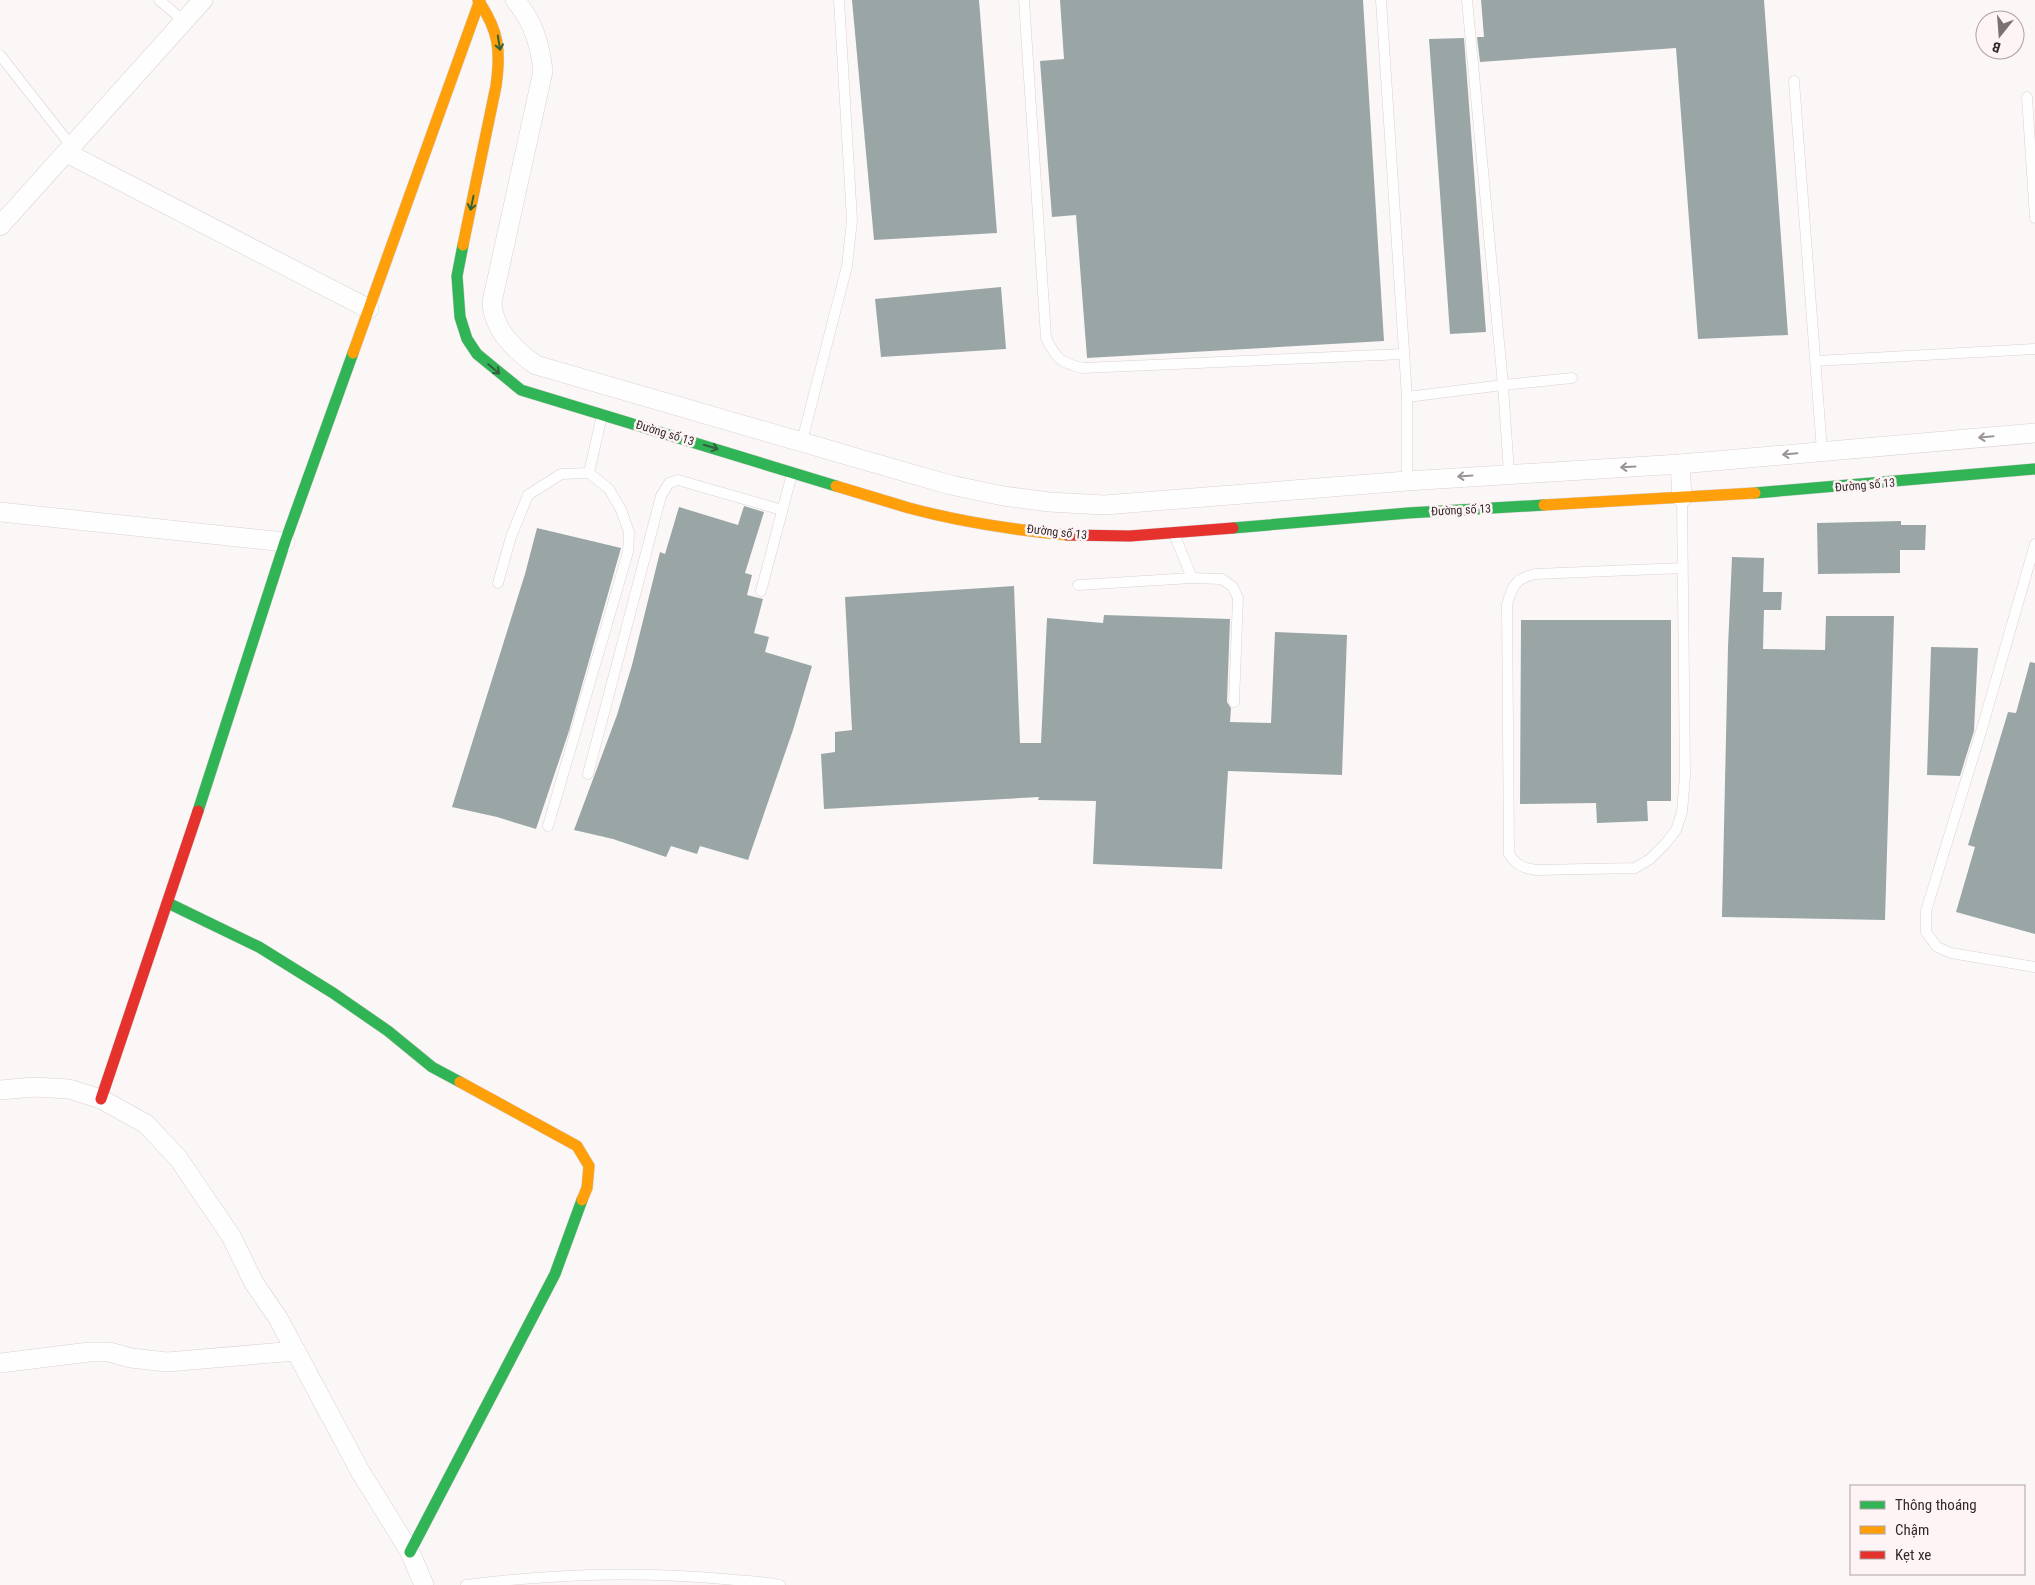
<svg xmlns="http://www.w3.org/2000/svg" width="2035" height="1585" font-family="'Roboto Condensed',sans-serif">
<rect width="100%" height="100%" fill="#fcf7f7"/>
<g fill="#9aa6a6">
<path d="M852,0H979L997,233L874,240Z"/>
<path d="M1060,0H1363L1384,341L1087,358L1076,215L1052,217L1040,61L1064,59Z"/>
<path d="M1481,0H1764L1788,335L1698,339L1676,48L1480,62L1477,37H1484Z"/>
<path d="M1464,38L1486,332L1450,334L1429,39Z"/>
<path d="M1001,287L1006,349L881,357L875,299Z"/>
<path d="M744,506L764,512L745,573L752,575L747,595L763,599L754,633L769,637L765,652L812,666L793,730L748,860L700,846L697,854L671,846L666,857L613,839L574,830L617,715L632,665L660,552L665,554L679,507L738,525Z"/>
<path d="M1901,521V525H1926L1925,550H1900V573L1818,574L1817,523Z"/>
<path d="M537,528L621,548L569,731L536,829L497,817L452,807L525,574Z"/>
<path d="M1732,557L1764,558L1763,592H1782L1781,610H1764L1763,649L1825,650L1826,616H1894L1885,920L1722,917L1728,647Z"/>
<path d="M1014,586L1020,743H1041L1047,618L1103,623L1104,615L1230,619L1227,702L1231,708L1230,722L1271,723L1275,632L1347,635L1342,775L1228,771L1222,869L1093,864L1096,801L1038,800L1039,797L824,809L821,754L835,752V732L852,730L845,597Z"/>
<path d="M1521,620H1671V801H1647L1648,821L1597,823L1596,803L1520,804Z"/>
<path d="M1931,647L1978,648L1974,731L1960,776L1927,775Z"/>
<path d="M2030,662L2035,663V934L1956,912L1975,847L1968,845L2008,712L2016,713Z"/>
</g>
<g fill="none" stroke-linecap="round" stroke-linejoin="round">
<defs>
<g id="lane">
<path d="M159,0L185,22"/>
<path d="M1024,0L1046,338C1056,358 1060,363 1083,368L1404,354"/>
<path d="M1381,0L1407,397V481"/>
<path d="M1467,0L1503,385L1509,473"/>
<path d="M0,55L72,147"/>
<path d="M1794,81L1822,451"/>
<path d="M2027,97L2035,218"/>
<path d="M1816,361L2035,349"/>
<path d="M1407,397L1503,385L1572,378"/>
<path d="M802,441L847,266L852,220L839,0"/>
<path d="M589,473L602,415"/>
<path d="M1682,499L1685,776L1682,812L1676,830L1666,843L1650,859L1635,868L1536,870C1523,868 1517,866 1509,854L1507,604C1513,585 1515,579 1535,574L1683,568"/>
<path d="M1174,534L1192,578"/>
<path d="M2035,544L1983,725L1926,911V932L1937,947L1951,953L2035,967"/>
<path d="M498,583L511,537L528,495L561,474L589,473L609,489L621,510L629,532L628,552L548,826"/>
<path d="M1078,585L1192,578L1222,579L1233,587L1238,598L1234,702"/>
<path d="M761,591L792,474"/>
<path d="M588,774L661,496L669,483L678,480L782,510"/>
<path d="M466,1585C550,1574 639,1571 724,1579C742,1581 762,1581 780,1585"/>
</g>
<g id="street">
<path d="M515,0C533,21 540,44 543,71L492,302C493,330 515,350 536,365L912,474L951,485L1003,496L1049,502L1104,505L1407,481L1680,464L2035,433"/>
<path d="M67,153L369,309"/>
<path d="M0,226L203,0"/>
<path d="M1680,464L1682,498"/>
<path d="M0,512L285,542"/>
<path d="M0,1090L34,1087L69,1089L101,1099L146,1124L178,1158L231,1236L254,1283L278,1318L360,1471L410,1552L424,1585"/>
<path d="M0,1363L89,1352H109L131,1358L167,1362L296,1351"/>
</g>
<g id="fast">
<path d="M463,245L457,276L460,317L467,339L477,354L521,390L836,486"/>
<path d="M1755,493L2035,469"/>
<path d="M1233,528L1408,513L1544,505"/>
<path d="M198,811L285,542L353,353"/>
<path d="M168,903L259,947L333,993L388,1031L432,1067L460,1082"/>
<path d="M410,1552L555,1274L582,1200"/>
</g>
<g id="slow">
<path d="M463,245L496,86C501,50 499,31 478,0"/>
<path d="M353,353L480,0"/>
<path d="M836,486C860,493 885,501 909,508C961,522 1014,530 1067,535"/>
<path d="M1544,505L1755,493"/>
<path d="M460,1082L577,1146L589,1166L587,1188L582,1200"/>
</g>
<g id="jam">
<path d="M1067,535L1130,536L1233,528"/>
<path d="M101,1099L198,811"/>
</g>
</defs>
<use href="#lane" stroke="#d9d1d2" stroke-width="11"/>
<use href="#street" stroke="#d9d1d2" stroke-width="20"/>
<use href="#fast" stroke="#d9d1d2" stroke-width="12"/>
<use href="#slow" stroke="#d9d1d2" stroke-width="12"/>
<use href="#jam" stroke="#d9d1d2" stroke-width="12"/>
<use href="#lane" stroke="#fffefe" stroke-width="10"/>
<use href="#street" stroke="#fffefe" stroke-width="19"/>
<use href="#fast" stroke="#30b455" stroke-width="11"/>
<use href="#slow" stroke="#ff9f0a" stroke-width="11"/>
<use href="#jam" stroke="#e5322d" stroke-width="11"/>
</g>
<defs><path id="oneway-shaft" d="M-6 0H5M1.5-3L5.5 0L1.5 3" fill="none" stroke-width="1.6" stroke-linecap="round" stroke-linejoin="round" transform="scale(1.25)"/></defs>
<g stroke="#32613c">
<use href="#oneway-shaft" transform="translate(499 43) rotate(81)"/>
<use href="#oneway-shaft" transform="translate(472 203) rotate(102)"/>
<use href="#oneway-shaft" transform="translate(494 369) rotate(40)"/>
<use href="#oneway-shaft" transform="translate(711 447) rotate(17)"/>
</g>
<g stroke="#9a9494">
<use href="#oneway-shaft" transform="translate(1986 437) rotate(175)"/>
<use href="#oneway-shaft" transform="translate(1790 454) rotate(175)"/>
<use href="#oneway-shaft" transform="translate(1628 467) rotate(177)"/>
<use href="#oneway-shaft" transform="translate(1465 476) rotate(176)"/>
</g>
<g text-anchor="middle" stroke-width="5" stroke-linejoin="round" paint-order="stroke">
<g font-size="12" fill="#342a2b" stroke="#fff4f5">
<text transform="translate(665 433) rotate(17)" y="4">Đường số 13</text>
<text transform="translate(1865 485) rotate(-5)" y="4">Đường số 13</text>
<text transform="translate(1461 510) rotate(-3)" y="4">Đường số 13</text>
<text transform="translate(1057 532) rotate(6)" y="4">Đường số 13</text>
</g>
</g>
<rect x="1850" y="1485" width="175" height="90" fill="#fff4f5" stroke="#aea3a4"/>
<rect x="1860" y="1501" width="25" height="8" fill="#30b455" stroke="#aea3a4"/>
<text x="1895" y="1510" font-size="15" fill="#342a2b">Thông thoáng</text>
<rect x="1860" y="1526" width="25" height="8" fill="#ff9f0a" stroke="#aea3a4"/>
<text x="1895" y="1535" font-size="15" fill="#342a2b">Chậm</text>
<rect x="1860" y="1551" width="25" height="8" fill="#e5322d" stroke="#aea3a4"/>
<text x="1895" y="1560" font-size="15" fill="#342a2b">Kẹt xe</text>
<g transform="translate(2000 35) rotate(197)"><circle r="24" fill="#fff4f5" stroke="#aea3a4"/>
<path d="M0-4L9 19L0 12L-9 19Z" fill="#7a7272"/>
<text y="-8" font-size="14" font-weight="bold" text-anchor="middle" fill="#342a2b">B</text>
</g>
</svg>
